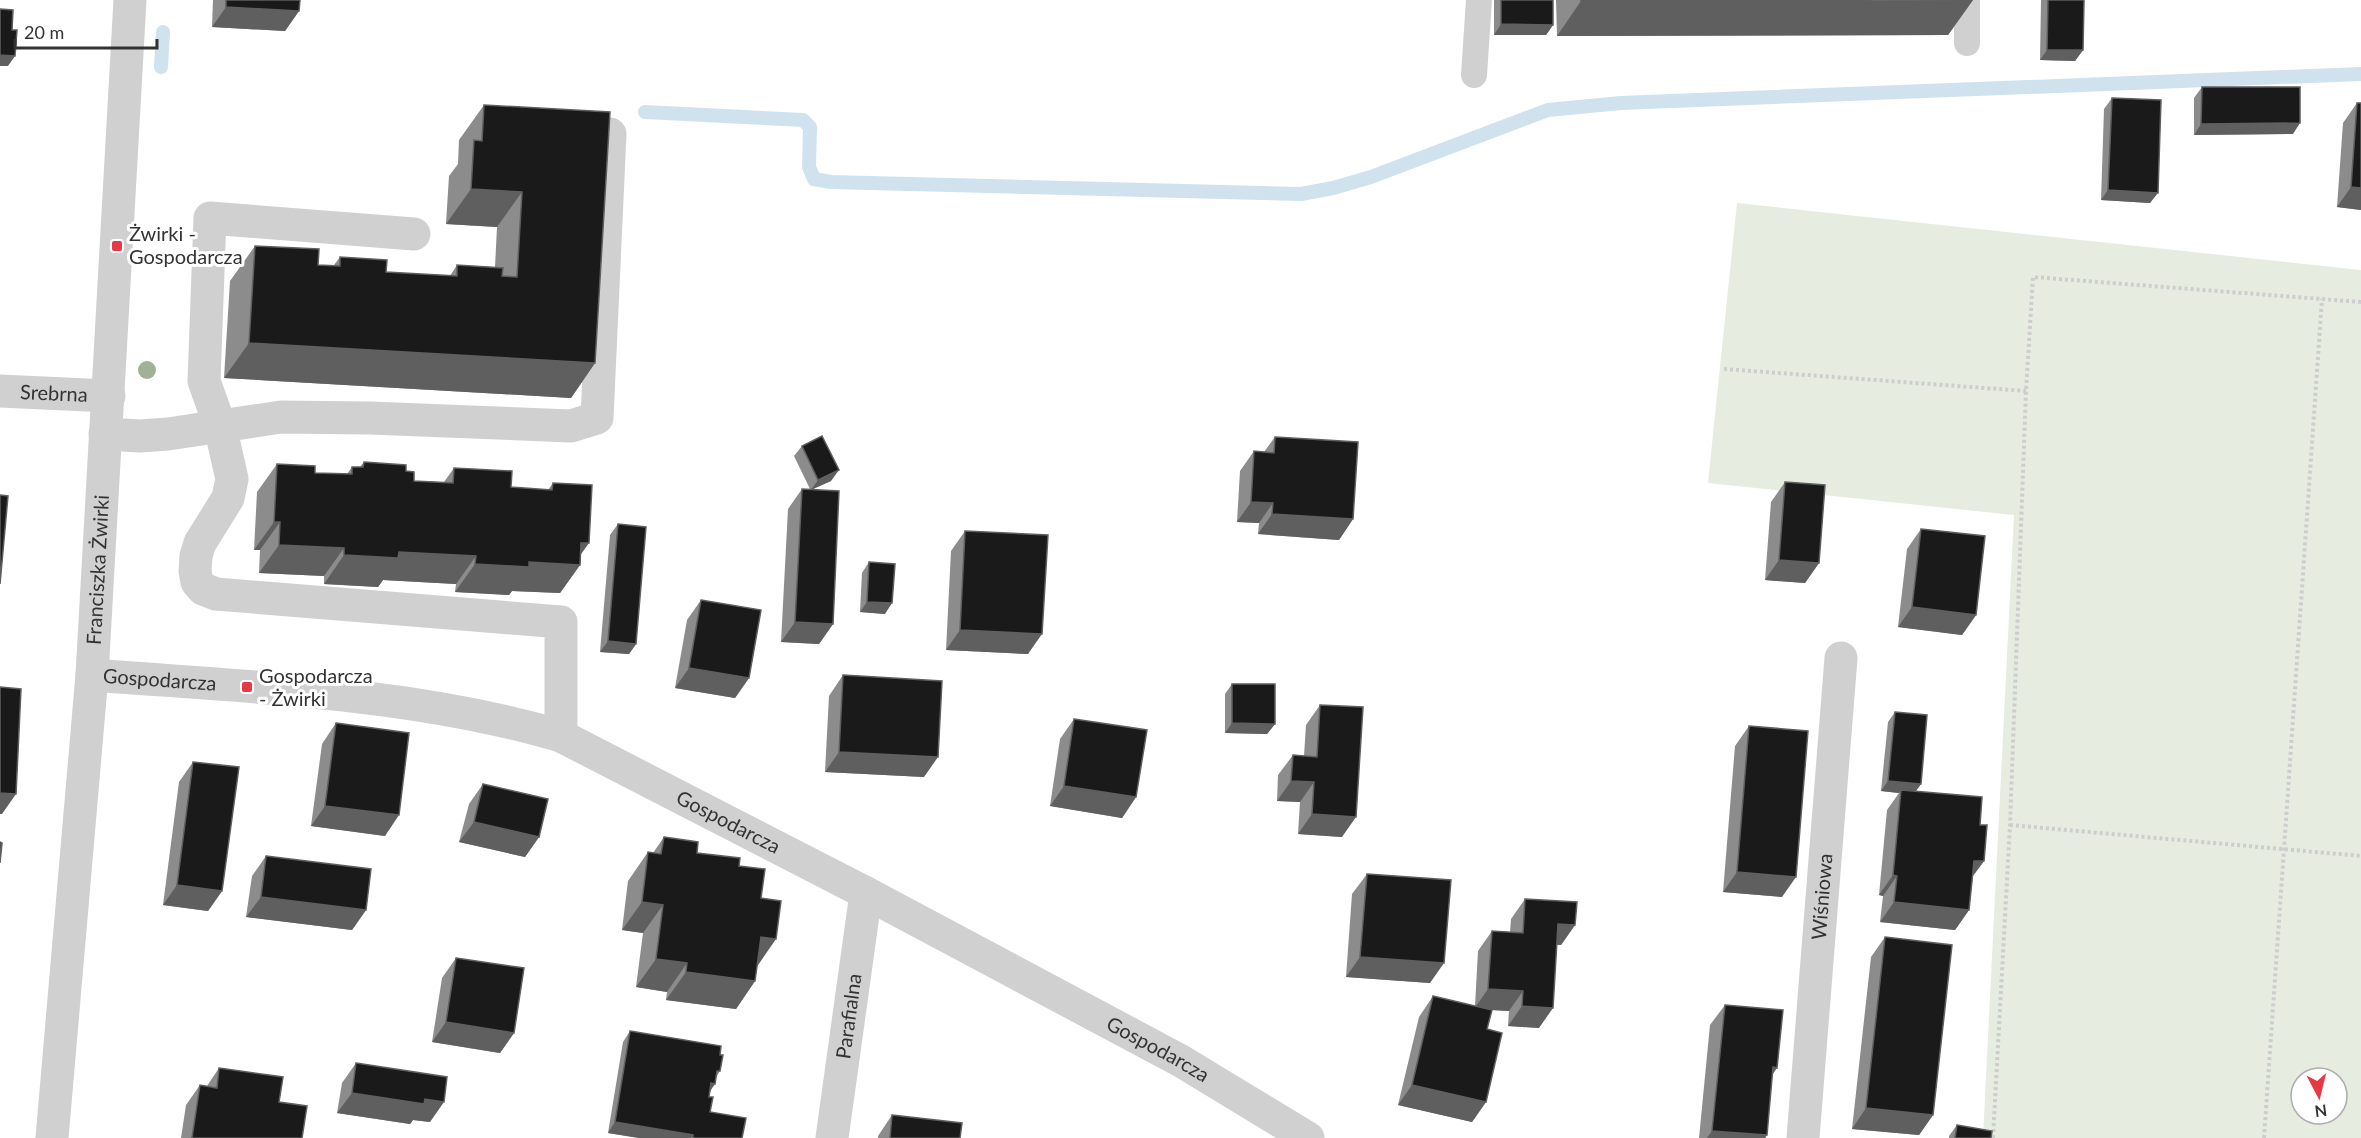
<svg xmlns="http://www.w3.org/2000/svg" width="2361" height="1138" font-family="Lato,sans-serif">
<rect width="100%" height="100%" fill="#fff"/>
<path fill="#e6ecdf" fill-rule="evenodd" d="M1737,203L2361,270V1138H1983L2014,515L1708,483ZM2301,1078H2337V1114H2301Z"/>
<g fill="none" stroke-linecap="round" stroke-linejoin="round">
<g stroke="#cfe2ee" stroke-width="14">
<path d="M161,67L163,32"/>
<path d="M645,112L803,120L810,127L809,167L814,179L831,182L1301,194L1333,188L1371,177L1548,110L1621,103L2361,74"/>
</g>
<g stroke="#cdcdcd" stroke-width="4" stroke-dasharray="3 3" stroke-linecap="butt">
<path d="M1724,369L2026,391"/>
<path d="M2010,825L2361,856"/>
<path d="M1993,1138L2010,825L2026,391L2033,277L2361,302"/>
<path d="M2264,1138L2322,299"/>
</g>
<g stroke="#d0d0d0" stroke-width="26">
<path d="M1967,0V43"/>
<path d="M1474,75L1479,0"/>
</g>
<g stroke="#d0d0d0" stroke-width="33">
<path d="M414,234L210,218L204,381L220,426L232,479L228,498L200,543L196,556L195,571L197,582L203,589L216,594L561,622V736"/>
<path id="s1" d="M0,391L109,396"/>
<path d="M105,434L140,436L168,434L281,417L370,418L571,426L597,418L610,134"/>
<path id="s2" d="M92,675C248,687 412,692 561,736L866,893L1181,1061L1308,1138"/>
<path id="s3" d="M52,1138L92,675L130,0"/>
<path id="s4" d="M832,1138L866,893"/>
<path id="s5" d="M1803,1138L1841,658"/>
</g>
</g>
<circle fill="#a2b095" cx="147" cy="370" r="9"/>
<g fill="#8c8c8c">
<path d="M213,0H300L299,11L285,31L212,27Z"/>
<path d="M1494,0H1553V25L1546,35H1494Z"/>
<path d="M1556,0H1973L1948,35L1557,36Z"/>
<path d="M2041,0H2084L2083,50L2075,61L2040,60Z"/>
<path d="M2202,87L2293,134L2194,135V98Z"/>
<path d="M2112,98L2150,203L2101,200L2104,109Z"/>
<path d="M2357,103H2361V210L2337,207L2343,123Z"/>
<path d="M484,105L595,363L571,398L224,378L230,281L255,246L318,265H334L340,257L386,272L450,276L457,265L495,267L497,227L446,224L449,176L458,164L459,140Z"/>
<path d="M1275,437L1353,519L1339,540L1258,534L1259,523L1237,522L1240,471L1254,451L1264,452Z"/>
<path d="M802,446L831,481L812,489L833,624L819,644L781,642L788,509L802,489H810L794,456Z"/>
<path d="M364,462L406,471L414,481L444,482L454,468L511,487L548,490L553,483L581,555L580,565L560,593L512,591L509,595L455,592L456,584L383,580L378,587L324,584V576L259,573L260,550H254L257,492L277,464L315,473L347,474L352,467H360Z"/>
<path d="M1785,482L1819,563L1805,583L1765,580L1771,502Z"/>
<path d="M618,524L636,644L629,654L600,652L610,535Z"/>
<path d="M1921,529L1976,615L1962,635L1898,627L1907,549Z"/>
<path d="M965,531L1028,654L946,650L951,551Z"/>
<path d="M869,562L885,614L860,612L862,573Z"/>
<path d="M701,600L749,678L735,698L675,688L687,620Z"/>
<path d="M843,675L924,777L825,772L829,696Z"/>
<path d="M1232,684L1275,724L1267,734L1225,733V694Z"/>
<path d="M1320,705L1342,837L1298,834L1300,802L1277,801L1278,775L1293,755L1304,756L1306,725Z"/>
<path d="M1895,712L1921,784L1916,791L1980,825L1984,861L1973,876L1969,910L1955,930L1880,922L1883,896L1879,895L1887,810L1899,793L1881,791L1888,722Z"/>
<path d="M1074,719L1136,797L1122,818L1050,806L1060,739Z"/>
<path d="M336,723L385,836L311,826L322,744Z"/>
<path d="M1749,726L1782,897L1723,892L1735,746Z"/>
<path d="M193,762L222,891L208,911L163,905L179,782Z"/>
<path d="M483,784L539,837L525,857L459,842L469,804Z"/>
<path d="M664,837L697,853L739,866L761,898L757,966L755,981L736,1009L666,1000L667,992L636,987L643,933L622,930L628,881L648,852L653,853Z"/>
<path d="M266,856L366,910L352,930L246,917L252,876Z"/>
<path d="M1367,874L1430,983L1346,977L1352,894Z"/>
<path d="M1525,899L1575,925L1561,945H1557L1539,1028L1508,1026L1509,1011L1492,1010L1487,1029L1486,1102L1472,1122L1398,1105L1419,1017L1433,996L1475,1006L1478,951L1492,931L1510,932L1511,919Z"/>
<path d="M1885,937L1933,1115L1919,1135L1852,1129L1871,957Z"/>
<path d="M456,958L514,1033L500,1053L432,1042L442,978Z"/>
<path d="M1725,1005L1772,1075L1767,1135L1765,1138H1699L1710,1025Z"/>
<path d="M630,1031L720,1055V1071L716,1077L710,1092L709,1097L710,1112L742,1138H639L608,1133L623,1042Z"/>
<path d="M356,1063L430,1122L413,1120L410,1124L337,1113L342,1083Z"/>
<path d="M219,1068L279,1102L302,1138H181L186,1105L200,1085L207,1086Z"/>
<path d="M892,1115L960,1138H878V1136Z"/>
<path d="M1957,1125L1991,1138H1949V1136Z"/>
</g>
<g fill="#5f5f5f">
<path d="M1973,0L1948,35L1557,36L1581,1Z"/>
<path d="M226,7L299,11L285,31L212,27Z"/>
<path d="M1501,24L1553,25L1546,35H1494Z"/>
<path d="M2047,50H2083L2075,61L2040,60Z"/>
<path d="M0,55L15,56L8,66H0Z"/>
<path d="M2300,123L2293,134L2194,135L2201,124Z"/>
<path d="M2351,187L2361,188V210L2337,207Z"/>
<path d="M471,189L522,192L497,227L446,224Z"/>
<path d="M2108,190L2158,193L2150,203L2101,200Z"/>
<path d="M249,343L595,363L571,398L224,378Z"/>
<path d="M839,470L831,481L811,490L818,480Z"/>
<path d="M1251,502L1273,503L1259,523L1237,522Z"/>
<path d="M1272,514L1353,519L1339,540L1258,534Z"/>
<path d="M274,522H280L260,550H254Z"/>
<path d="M581,543H589L574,564L580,565L560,593L512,591L509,595L455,592L475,564L529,562Z"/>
<path d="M279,545L344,548L324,576L259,573Z"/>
<path d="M399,552L476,556L456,584L383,580L378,587L324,584L344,555Z"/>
<path d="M1779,560L1819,563L1805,583L1765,580Z"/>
<path d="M867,602L892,603L885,614L860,612Z"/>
<path d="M1912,607L1976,615L1962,635L1898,627Z"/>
<path d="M795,622L833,624L819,644L781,642Z"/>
<path d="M960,630L1042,634L1028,654L946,650Z"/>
<path d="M608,641L636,644L629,654L600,652Z"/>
<path d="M689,668L749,678L735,698L675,688Z"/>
<path d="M1232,723L1275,724L1267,734L1225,733Z"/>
<path d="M839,752L938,757L924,777L825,772Z"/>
<path d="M1291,781L1314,782L1300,802L1277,801Z"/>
<path d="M1888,781L1921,784L1913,795L1901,790L1899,793L1881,791Z"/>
<path d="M1064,786L1136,797L1122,818L1050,806Z"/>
<path d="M0,793L16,794L2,814H0Z"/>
<path d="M325,806L399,815L385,836L311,826Z"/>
<path d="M1312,814L1356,817L1342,837L1298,834Z"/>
<path d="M474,822L539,837L525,857L459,842Z"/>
<path d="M1974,861H1984L1969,881Z"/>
<path d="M1737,872L1796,877L1782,897L1723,892Z"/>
<path d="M1893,875L1897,876L1883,896L1879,895Z"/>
<path d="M177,885L222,891L208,911L163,905Z"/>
<path d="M261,897L366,910L352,930L246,917Z"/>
<path d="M642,902L663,905L643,933L622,930Z"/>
<path d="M1894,902L1969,910L1955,930L1880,922Z"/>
<path d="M1558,924L1575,925L1561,945L1544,944Z"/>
<path d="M761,937L776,939L756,968Z"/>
<path d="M1360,957L1444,963L1430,983L1346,977Z"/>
<path d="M656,959L687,963L667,992L636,987Z"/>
<path d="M686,972L755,981L736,1009L666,1000Z"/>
<path d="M1488,989L1523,991L1509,1011L1474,1009Z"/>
<path d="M1522,1006L1553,1008L1539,1028L1508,1026Z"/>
<path d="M446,1022L514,1033L500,1053L432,1042Z"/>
<path d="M1773,1067L1777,1068L1763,1088Z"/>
<path d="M711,1083L715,1084L708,1094Z"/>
<path d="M1412,1085L1486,1102L1472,1122L1398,1105Z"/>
<path d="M352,1093L425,1099L444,1102L430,1122L413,1120L410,1124L337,1113Z"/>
<path d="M1866,1108L1933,1115L1919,1135L1852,1129Z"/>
<path d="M615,1122L693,1135L691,1138H639L608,1133Z"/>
<path d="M1712,1131L1767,1135L1765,1138H1707Z"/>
</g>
<g fill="#1a1a1a" stroke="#5f5f5f" stroke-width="1.5">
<path d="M226,0H300L299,11L226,7Z"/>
<path d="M1501,0H1553V25L1501,24Z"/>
<path d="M1581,0H1873L1581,1Z"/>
<path d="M2048,0H2084L2083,50H2047Z"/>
<path d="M0,9L13,10L12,30H17L15,56L0,55Z"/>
<path d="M2202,87H2300V123L2201,124Z"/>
<path d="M2112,98L2161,100L2158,193L2108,190Z"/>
<path d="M2357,103H2361V188L2351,187Z"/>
<path d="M484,105L610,112L595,363L249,343L255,246L319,249L318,265L340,266V257L387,260L386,272L457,276V265L503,268L502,276L517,277L522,192L471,189L474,140L482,141Z"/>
<path d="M822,436L839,470L818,480L802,446Z"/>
<path d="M1275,437L1358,442L1353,519L1272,514L1273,503L1251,502L1254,451L1274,453Z"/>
<path d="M364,462L406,465V471L414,472V481L453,483L454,468L512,471L511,487L552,490L553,483L592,485L589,543H581L580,565L529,562V567L475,564L476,556L399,552L398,558L344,555V548L279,545L280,522H274L277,464L315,466V473L352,474V467H363Z"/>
<path d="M1785,482L1825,485L1819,563L1779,560Z"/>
<path d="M802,489L839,491L833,624L795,622Z"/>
<path d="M0,495L8,496L0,584Z"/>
<path d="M618,524L646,527L636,644L608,641Z"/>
<path d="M1921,529L1985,536L1976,615L1912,607Z"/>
<path d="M965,531L1048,535L1042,634L960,630Z"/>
<path d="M869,562L895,564L892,603L867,602Z"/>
<path d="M701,600L761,610L749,678L689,668Z"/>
<path d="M843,675L942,681L938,757L839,752Z"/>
<path d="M1232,684H1275V724L1232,723Z"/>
<path d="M0,687L21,689L16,794L0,793Z"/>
<path d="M1320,705L1363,707L1356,817L1312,814L1314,782L1291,781L1293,755L1317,757Z"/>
<path d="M1895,712L1927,715L1921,784L1888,781Z"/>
<path d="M1074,719L1147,730L1136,797L1064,786Z"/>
<path d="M336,723L409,733L399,815L325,806Z"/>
<path d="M1749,726L1808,731L1796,877L1737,872Z"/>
<path d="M193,762L239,767L222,891L177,885Z"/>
<path d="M483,784L548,799L539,837L474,822Z"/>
<path d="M1901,790L1982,797L1980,825H1987L1984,861H1974L1969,910L1894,902L1897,876L1893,875Z"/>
<path d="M664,837L698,842L697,853L740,858L739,866L765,869L761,898L781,901L776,939L761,937L755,981L686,972L687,963L656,959L663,905L642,902L648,852L661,854Z"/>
<path d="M0,842L2,843L0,863Z"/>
<path d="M266,856L371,869L366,910L261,897Z"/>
<path d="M1367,874L1451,880L1444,963L1360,957Z"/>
<path d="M1525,899L1577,902L1575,925L1558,924L1553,1008L1522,1006L1523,991L1488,989L1492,931L1523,933Z"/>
<path d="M1885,937L1952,945L1933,1115L1866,1108Z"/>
<path d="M456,958L524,968L514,1033L446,1022Z"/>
<path d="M1433,996L1492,1010L1487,1029L1502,1033L1486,1102L1412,1085Z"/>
<path d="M1725,1005L1783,1010L1777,1068L1773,1067L1767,1135L1712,1131Z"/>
<path d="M630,1031L721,1046L720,1055H723L720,1071H717L715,1084L711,1083L709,1097H713L710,1112L746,1118L742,1138H693V1135L615,1122Z"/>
<path d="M356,1063L447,1077L444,1102L425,1099L424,1104L352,1093Z"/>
<path d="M219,1068L283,1077L279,1102L307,1106L302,1138H192L200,1085L217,1088Z"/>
<path d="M892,1115L962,1123L960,1138H890Z"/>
<path d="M1957,1125L1992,1131L1991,1138H1955Z"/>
</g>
<g fill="#e63946" stroke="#fff" stroke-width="2">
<rect x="111" y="240" width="12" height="12" rx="3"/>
<rect x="241" y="681" width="12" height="12" rx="3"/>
</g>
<g text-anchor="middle" stroke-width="6" stroke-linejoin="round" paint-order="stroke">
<g font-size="20" fill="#333" stroke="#fff" text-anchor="start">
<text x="129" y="241">Żwirki -<tspan x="129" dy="23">Gospodarcza</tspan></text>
<text x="259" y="683">Gospodarcza<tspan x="259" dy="23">- Żwirki</tspan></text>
</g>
<g font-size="20" fill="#333" stroke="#fff">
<text dy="7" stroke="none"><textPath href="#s1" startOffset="54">Srebrna</textPath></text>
<text dy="7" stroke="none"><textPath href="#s3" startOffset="570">Franciszka Żwirki</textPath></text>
<text dy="7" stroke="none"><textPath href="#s2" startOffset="68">Gospodarcza</textPath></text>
<text dy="7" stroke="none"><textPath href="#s2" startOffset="662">Gospodarcza</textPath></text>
<text dy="7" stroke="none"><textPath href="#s5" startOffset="242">Wiśniowa</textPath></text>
<text dy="7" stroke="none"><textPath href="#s4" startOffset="123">Parafialna</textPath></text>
<text dy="7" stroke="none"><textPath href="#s2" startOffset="1148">Gospodarcza</textPath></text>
</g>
</g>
<g transform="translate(2319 1096) rotate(173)"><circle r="28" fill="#ffffff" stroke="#adadad" stroke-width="1.5"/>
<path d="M0-4.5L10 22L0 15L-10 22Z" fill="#e63946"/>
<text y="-9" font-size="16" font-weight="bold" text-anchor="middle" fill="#333333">N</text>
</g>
<path d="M15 39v9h142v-9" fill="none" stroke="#333333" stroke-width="3"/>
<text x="24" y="39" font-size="18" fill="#333333" stroke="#ffffff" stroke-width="4.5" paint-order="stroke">20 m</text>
</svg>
